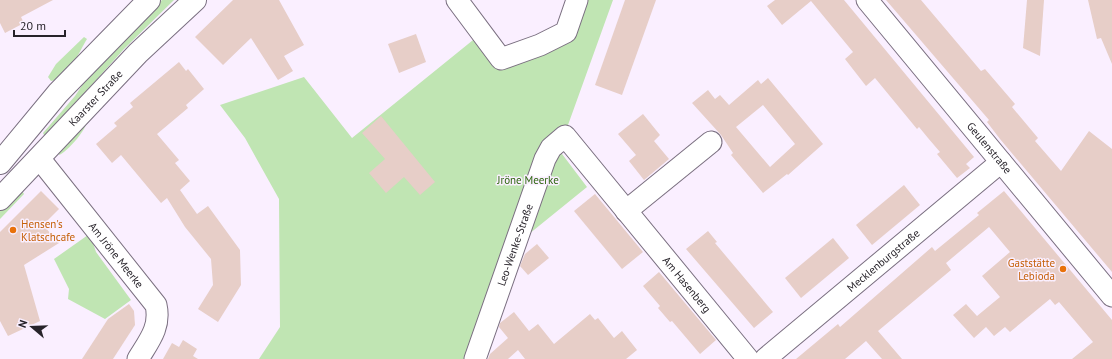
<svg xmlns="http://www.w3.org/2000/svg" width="1112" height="359" font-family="'PT Sans',sans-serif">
<rect width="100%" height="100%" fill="#faefff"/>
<g fill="#c0e5b3">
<path d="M162,0H174L124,49L45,137L43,133L75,96L91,72L121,35Z"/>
<path d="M585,0H613L559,150L587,187L508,251L471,359H259L280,327L279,199L245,138L220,105L304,77L352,138L478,36L494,56L570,40Z"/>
<path d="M84,37L87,39C79,52 68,80 51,81L48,77L56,64Z"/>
<path d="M87,121C87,129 67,152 59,155L60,147Z"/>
<path d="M21,189L24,194L0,219V211Z"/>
<path d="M88,235L92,240L96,252L131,300L105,319L68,299L69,289L54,259Z"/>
</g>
<g fill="#e7cec8" fill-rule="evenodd">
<path d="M0,0H53L21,17L24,23L5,33L0,23Z"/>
<path d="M233,0H279L304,45L284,56L293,71L278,80L251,38L223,65L195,37Z"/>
<path d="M625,0H656L622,95L595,85Z"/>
<path d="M775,0H844L974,157L966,164L970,168L957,178L937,154L940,152L928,138L919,127L917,129L875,78L866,86L845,59L853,52L811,1L782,25L767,6Z"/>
<path d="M886,0H921L981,71L985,69L1015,104L1012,107L1038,138L1035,141L1061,171L1089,131L1112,149V272L1000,139L987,122L989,120Z"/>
<path d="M1027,0H1044L1040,56L1023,48Z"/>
<path d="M1088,0H1112V64L1101,38L1097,39Z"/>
<path d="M416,34L426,62L399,73L388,44Z"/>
<path d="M179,62L186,71L188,69L204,89L186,105L188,108L157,134L179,160L175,163L190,181L180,190L197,214L208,206L240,250L241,285L218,322L198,309L213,285L211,259L185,227L167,198L161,203L121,155L112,163L96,144L117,126L114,123L133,107L130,103Z"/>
<path d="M768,78L823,144L788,175L787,174L763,193L731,155L733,153L721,135L692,103L708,90L715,99L720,95L729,105L758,80L761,84ZM763,105L795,144L770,167L736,127Z"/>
<path d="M643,114L660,135L654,141L669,159L644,180L629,161L636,155L618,134Z"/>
<path d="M381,116L435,182L420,195L404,177L386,193L369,173L385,159L362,133Z"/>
<path d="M904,185L920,205L872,245L856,225Z"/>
<path d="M41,191L59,209L43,225L59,243L24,265L40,321L8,336L0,321V232Z"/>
<path d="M1004,191L1112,320V359H1072L1093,342L1059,302L1055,305L1050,299L1010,332L1005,327L994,336L986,327L974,338L953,315L966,304L977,316L1000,297L982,276L1010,252L989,227L946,263L951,270L878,331L902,359H882L866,341L845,359H796L838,324L840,327L932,247L935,251L979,215L977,213Z"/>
<path d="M595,194L643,252L622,269L574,211Z"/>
<path d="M708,231L717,242L715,243L773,312L754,328L686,249Z"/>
<path d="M833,238L849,258L801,298L785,278Z"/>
<path d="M537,244L549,258L528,275L520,266L525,254Z"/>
<path d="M659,272L716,340L700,354L672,321L670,322L658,308L660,306L643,286Z"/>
<path d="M129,304L134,311L135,325L113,359H82L108,319Z"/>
<path d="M514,312L529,331L538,324L554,344L590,314L595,320L598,318L614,338L622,331L637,350L626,359H525L518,350L508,359H488L490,354L508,338L499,327L500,323Z"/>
<path d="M183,340L197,349L193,356L198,359H163L172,343L179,347Z"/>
</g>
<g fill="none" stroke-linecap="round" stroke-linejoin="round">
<defs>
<g id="minor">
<path d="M457,0L501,59L540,45L566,32L577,0"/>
<path id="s1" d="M867,0L1112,296"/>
<path id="s2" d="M39,158L156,305C161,327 149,341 138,359"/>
<path d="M626,211L711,142"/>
<path id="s3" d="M475,359L545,159L551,148L565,136L748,359"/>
<path id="s4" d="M765,359L1001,162"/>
</g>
<g id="secondary">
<path d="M0,163L58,93L149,0"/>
<path id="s5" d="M0,199L138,53L195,0"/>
</g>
</defs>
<use href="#minor" stroke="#7a6f80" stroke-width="23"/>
<use href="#secondary" stroke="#7a6f80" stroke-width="24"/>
<use href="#minor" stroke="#fff" stroke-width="21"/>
<use href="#secondary" stroke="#fff" stroke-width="22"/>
</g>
<g fill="#e8710a" stroke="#faefff" stroke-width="1.5">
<circle cx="13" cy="230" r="4"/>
<circle cx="1063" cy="269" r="4"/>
</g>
<g text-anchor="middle" stroke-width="3" stroke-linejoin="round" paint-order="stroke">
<g font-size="11" fill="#27232a" stroke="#faefff">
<text dy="4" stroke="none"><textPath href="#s5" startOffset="139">Kaarster Straße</textPath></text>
<text dy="4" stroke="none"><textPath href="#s1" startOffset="192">Geulenstraße</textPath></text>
<text dy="4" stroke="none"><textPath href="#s3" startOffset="121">Leo-Wenke-Straße</textPath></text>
<text dy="4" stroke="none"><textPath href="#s2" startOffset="124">Am Jröne Meerke</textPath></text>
<text dy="4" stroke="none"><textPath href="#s4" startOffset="154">Mecklenburgstraße</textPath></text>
<text dy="4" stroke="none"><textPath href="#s3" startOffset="435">Am Hasenberg</textPath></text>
</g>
<g font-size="11" fill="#2d660e" stroke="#faefff">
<text x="528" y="184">Jröne Meerke</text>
</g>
<g font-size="11" fill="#c56008" stroke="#faefff" text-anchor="start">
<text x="21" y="228">Hensen's<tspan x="21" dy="13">Klatschcafe</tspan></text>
<text x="1055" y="267" text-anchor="end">Gaststätte<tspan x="1055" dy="13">Lebioda</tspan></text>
</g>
</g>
<g transform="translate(32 327) rotate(289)" stroke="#faefff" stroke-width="3" paint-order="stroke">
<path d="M0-3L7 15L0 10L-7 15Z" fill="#27232a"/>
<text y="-6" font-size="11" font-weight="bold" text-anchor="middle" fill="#27232a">N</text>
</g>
<path d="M14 30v6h51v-6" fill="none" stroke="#27232a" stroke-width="2"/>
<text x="20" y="30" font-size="12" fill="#27232a" stroke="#faefff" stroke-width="3" paint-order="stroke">20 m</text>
</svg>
